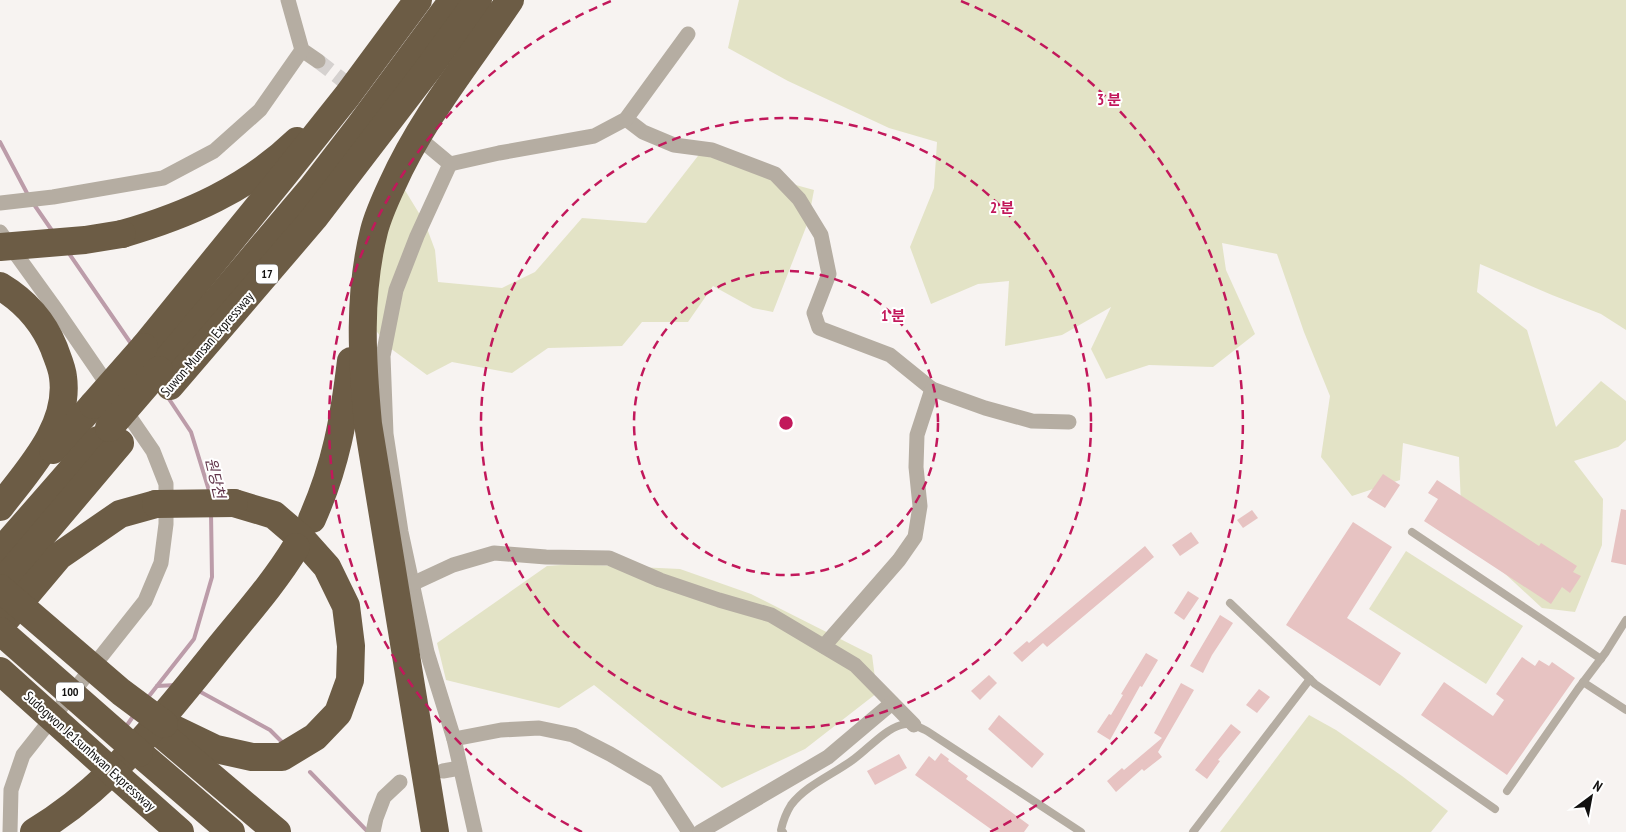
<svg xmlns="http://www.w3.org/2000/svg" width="1626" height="832" font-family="'PT Sans Narrow','Noto Sans KR',sans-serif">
<rect width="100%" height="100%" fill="#f7f3f1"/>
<g fill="#e3e3c6">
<path d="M739,0H1626V330L1601,314L1552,295L1480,264L1477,292L1527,330L1556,427L1601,381L1626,401V440L1618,447L1574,461L1603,499L1602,545L1575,612L1542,608L1488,558L1461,506L1459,457L1403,443L1400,480L1352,496L1321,457L1330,396L1304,332L1277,254L1222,243L1226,270L1255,334L1213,367L1149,365L1106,379L1091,349L1111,307L1062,335L1005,346L1009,281L978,284L931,304L910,247L934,188L937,142L889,128L788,81L728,48Z"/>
<path d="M701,152L756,174L814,190L808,222L773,312L753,308L713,286L688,322H642L622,346L548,348L512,373L452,362L427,375L390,348L369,322L395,174L425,223L435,250L438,282L502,288L535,272L582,218L646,223Z"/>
<path d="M1406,551L1523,626L1486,684L1369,609Z"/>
<path d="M574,564L680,569L751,594L872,655L877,693L805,749L722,788L594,685L559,708L446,680L437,643L547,566Z"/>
<path d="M1309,715L1336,730L1402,776L1448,811L1431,832H1220Z"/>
</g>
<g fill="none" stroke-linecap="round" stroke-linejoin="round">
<g stroke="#bc9ca9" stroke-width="4">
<path d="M0,142L28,195"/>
<path d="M33,203L53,232"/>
<path d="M68,252L132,345"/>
<path d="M167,396L191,432L210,494"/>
<path d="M157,686L176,685"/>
<path d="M197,690L270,730L284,744"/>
<path d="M146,700L194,639L212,577L211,513"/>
<path d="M125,728L134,715"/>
<path d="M310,772L368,832"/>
</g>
</g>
<g fill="#e7c3c2">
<path d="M1383,474L1400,485L1385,508L1367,497Z"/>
<path d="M1437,480L1539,546L1541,543L1577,566L1573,572L1581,576L1570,593L1562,587L1551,604L1424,521L1438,499L1428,493Z"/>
<path d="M1621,509L1626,510V565L1611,562Z"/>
<path d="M1252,510L1258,518L1243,528L1237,520Z"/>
<path d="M1353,522L1392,547L1347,618L1401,653L1380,686L1286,625Z"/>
<path d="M1191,532L1199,543L1180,556L1172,545Z"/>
<path d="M1145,546L1154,557L1047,647L1043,643L1022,662L1013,653L1027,641L1029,643Z"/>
<path d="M1188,591L1199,598L1184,620L1174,613Z"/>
<path d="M1220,615L1233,623L1212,655L1203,673L1190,666Z"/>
<path d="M1146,653L1158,660L1142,687L1140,686L1110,740L1097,732L1109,714L1111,715L1123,695L1121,694Z"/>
<path d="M1522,657L1535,666L1539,660L1549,666L1552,662L1575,678L1507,775L1421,715L1444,682L1493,716L1504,700L1496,694Z"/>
<path d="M989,675L997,683L980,700L971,691Z"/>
<path d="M1181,683L1194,690L1158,752L1162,757L1144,771L1142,769L1116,792L1107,781L1122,768L1124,770L1162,738L1154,733Z"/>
<path d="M1259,689L1270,697L1257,713L1246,705Z"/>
<path d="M999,715L1044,754L1032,768L988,729Z"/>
<path d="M1231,724L1241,732L1218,760L1220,761L1207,779L1195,770Z"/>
<path d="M941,753L949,759L948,761L968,776L966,779L1029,825L1024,832H995L915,775L929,756L935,761Z"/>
<path d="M899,754L907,768L875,785L867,771Z"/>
</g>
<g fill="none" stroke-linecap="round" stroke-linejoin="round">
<path stroke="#d5d1cf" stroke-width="15" stroke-dasharray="15 8" stroke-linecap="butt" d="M318,61L358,92"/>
<g stroke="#b5ada2" stroke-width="8">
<path d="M1412,532L1601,659"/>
<path d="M1230,603L1315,684L1495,809"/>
<path d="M1583,682L1626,710"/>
<path d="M1507,791L1578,689L1606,652L1626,620"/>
<path d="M783,832L781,830C783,821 786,813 791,805C806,785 834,774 854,759C868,749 884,730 901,725C910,722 919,727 927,731L1081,832"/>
<path d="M1193,832L1310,679"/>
</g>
<g stroke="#b5ada2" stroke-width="15">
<path d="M288,0L302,50L318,61"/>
<path d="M626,119L643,132L674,145L712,150L775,174L799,199L821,235L829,274L814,313L819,328L890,355L932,389L985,408L1032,421L1069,422"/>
<path d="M426,144L450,164L417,236L396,290L383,356L386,434L401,532L427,652L454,739L475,832"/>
<path d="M450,164L499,153L594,136L626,119L688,34"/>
<path d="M0,203L53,197L163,178L214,151L260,110L302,50"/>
<path d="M0,232L57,311L153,451L166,484V524L161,563L145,601L23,755L11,790L10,832"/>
<path d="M412,584L453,565L494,553L546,557L609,558L660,580L719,600L771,615L855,665L914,725"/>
<path d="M824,646L899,560L915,537L920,506L916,467L917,435L932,389"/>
<path d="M454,739L501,730L539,728L573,735L610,754L656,781L689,832"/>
<path d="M443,771L460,768"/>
<path d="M373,832L376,818L384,797L400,782"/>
<path d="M700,832L828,757L892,703"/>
</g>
<g stroke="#6c5c45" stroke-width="28">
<path d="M122,234C188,215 247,189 297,141"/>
<path d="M0,286C25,301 43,321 54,348C57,357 62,367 63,377C70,427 28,470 0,507"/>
<path d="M144,347L284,175L347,96L418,0"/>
<path d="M160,368L312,188L359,127L453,0"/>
<path d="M170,386L314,218L428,69L478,0"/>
<path d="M53,450L93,405"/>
<path d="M312,519C336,465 344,419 351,361"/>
<path d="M0,552L98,440"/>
<path d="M0,585L120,443"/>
<path d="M0,626L59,556L120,514L156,504"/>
<path d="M164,724L216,749L252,757H282L315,737L338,713L350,680L351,646L346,606L327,567L302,539L274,515L234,503"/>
<path d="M160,733L277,832"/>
<path d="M139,753L231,832"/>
<path d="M118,777L180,832"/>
<path d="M34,832C106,789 158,724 210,659C239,622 271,588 296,547"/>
<path d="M435,832L368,424C362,360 358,295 374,231C378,215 385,200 392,185C422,118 469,61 510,0"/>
</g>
<g stroke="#6c5c45" stroke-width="28">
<path d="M0,247L85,240L122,234"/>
<path d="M93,405L144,347"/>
<path d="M109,428L159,370"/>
<path d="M156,504L234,503"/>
<path d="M0,588L121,692L164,724"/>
<path d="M0,631L139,753"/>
<path d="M0,671L118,777"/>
</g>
</g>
<g fill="none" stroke="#c2185b" stroke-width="2.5" stroke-dasharray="9 6">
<circle cx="786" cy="423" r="152"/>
<circle cx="786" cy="423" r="305"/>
<path d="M582 832A457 457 0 0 1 611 1M961 1A457 457 0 0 1 990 832"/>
</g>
<g text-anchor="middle" stroke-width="4" stroke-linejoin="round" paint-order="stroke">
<g fill="#fff" stroke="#595858" stroke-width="1">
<rect x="256" y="264.5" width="22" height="19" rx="4"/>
<rect x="56" y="682.5" width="28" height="19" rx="4"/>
</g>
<g font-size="12" font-weight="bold" fill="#121110">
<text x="267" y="278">17</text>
<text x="70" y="696">100</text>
</g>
<g font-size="14" fill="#121110" stroke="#fff">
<text transform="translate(207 344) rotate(-49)" y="5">Suwon-Munsan Expressway</text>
<text transform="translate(90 751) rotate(42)" y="5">Sudogwon Je1sunhwan Expressway</text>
</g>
<g font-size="15" font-style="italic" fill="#603348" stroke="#fff">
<text transform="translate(215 478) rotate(77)" y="5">원당천</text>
</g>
</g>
<circle cx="786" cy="423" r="8" fill="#c2185b" stroke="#fff" stroke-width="2.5"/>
<g font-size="15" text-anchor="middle" font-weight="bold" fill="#c2185b" stroke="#fff" stroke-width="4" stroke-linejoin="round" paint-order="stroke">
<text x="1109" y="105">3 분</text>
<text x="1002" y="213">2 분</text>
<text x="893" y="321">1 분</text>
</g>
<g transform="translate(1591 797) rotate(32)" stroke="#ffffff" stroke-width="4" paint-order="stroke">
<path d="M0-4L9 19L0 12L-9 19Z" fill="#121110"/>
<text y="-8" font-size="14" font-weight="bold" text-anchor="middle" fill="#121110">N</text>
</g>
</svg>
